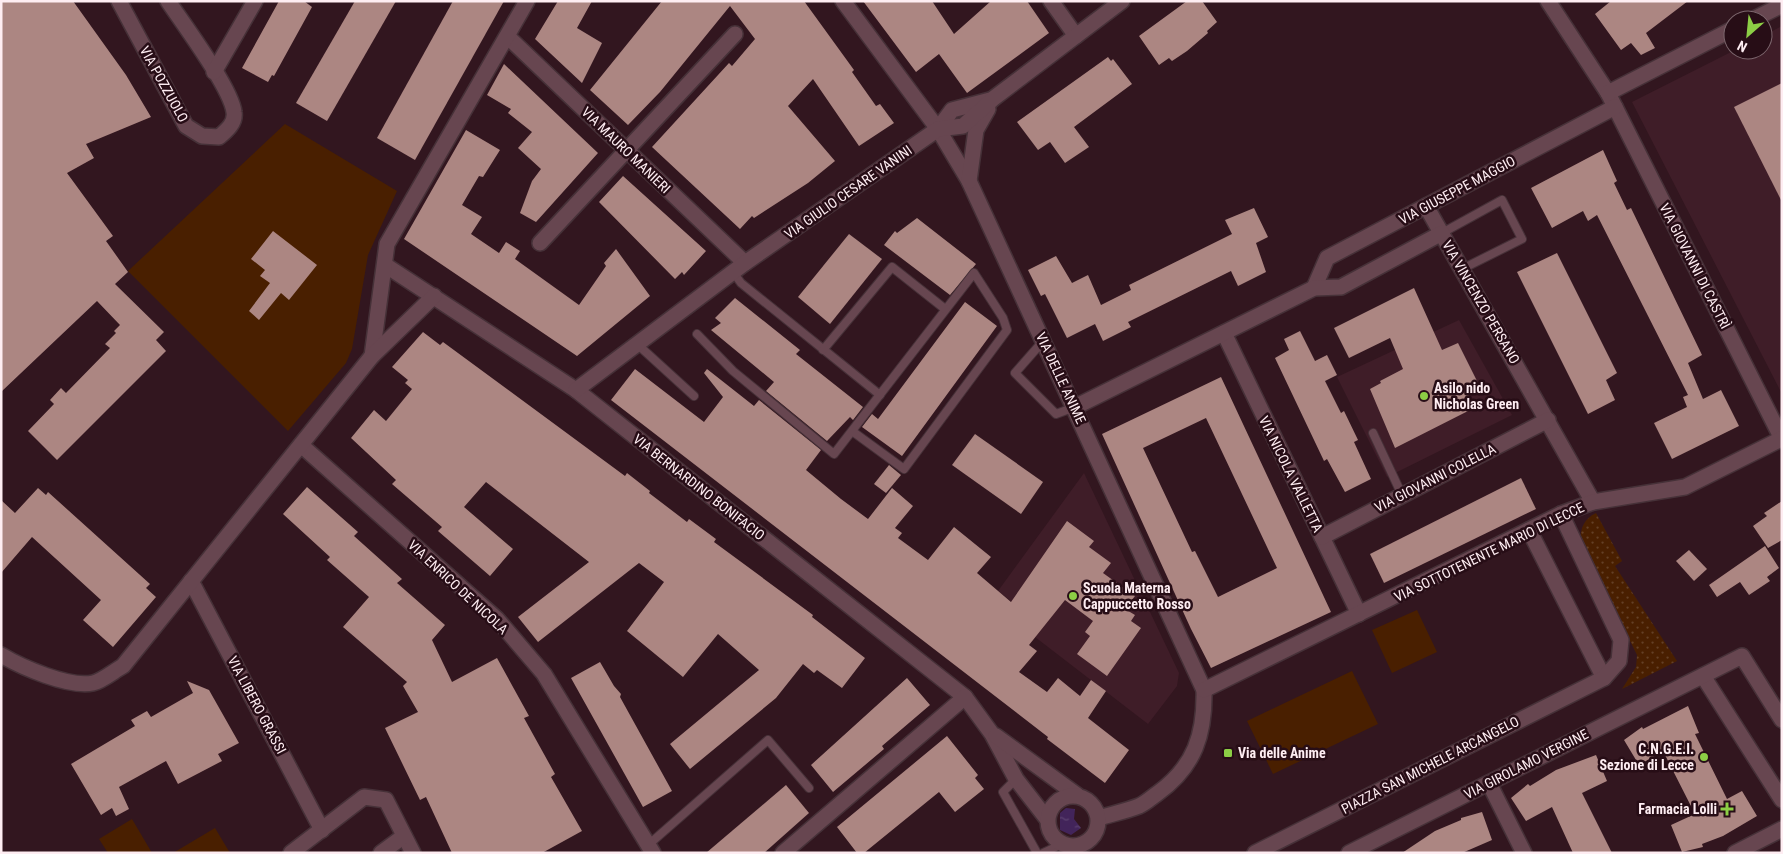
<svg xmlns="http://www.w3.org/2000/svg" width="1783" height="854" font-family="'Roboto Condensed',sans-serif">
<defs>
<pattern id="grass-dots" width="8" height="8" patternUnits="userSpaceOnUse" patternTransform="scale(1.25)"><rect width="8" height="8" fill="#491f00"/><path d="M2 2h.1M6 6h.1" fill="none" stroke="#644026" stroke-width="1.8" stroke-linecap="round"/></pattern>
<pattern id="water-ripples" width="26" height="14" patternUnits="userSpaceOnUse" patternTransform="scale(1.25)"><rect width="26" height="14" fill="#42245a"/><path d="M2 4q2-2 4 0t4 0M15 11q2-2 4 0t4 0" fill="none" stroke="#5e4472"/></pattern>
</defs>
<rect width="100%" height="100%" fill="#32161f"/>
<g fill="#3f1d28">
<path d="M1782,26V394L1632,102L1735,50H1763V36Z"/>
<path d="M1459,320L1512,415L1387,477L1337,377Z"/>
<path d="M1084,473L1179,673L1177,686L1148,724L1035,637L1048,621L1010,606L1012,602L998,591Z"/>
</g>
<path fill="url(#grass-dots)" d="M1596,513L1622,561L1615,566L1677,661L1622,689L1636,667L1637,655L1580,540C1581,527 1584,519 1596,513Z"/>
<g fill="#491f00">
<path d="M285,124L397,191L368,255L352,349L346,363L288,431L128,271Z"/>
<path d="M1417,610L1437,652L1392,673L1372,630Z"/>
<path d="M1352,671L1378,724L1273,774L1247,721Z"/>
<path d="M132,819L152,853H108L99,839Z"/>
<path d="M215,828L230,853H173Z"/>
</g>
<path fill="url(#water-ripples)" d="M1066,808L1075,809L1074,819L1081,828L1071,835L1060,830V813Z"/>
<g fill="#ac8682" fill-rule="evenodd">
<path d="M1,1H73L126,75L151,117L86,144L94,158L67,173L113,236L106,241L128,272L115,284L164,332L156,340L166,351L57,460L28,431L54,404L50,400L61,388L66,393L110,348L105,344L116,333L114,331L120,325L97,301L1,392Z"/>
<path d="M279,1H304L312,7L274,76L272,75L268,82L242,68Z"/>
<path d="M355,1H396L327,121L296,103Z"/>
<path d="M453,1H504L415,160L377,138Z"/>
<path d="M558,1H592L577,28L602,43L582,83L535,39Z"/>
<path d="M662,1H804L854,70L852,72L876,106L880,104L894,123L859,146L813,79L788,106L835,161L808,183L754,218L752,216L740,229L652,147L729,63L732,66L755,39L730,6L660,92L628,125L590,90Z"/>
<path d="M863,1H932L954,34L991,1H1027L1049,33L967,93L939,54L916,72Z"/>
<path d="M1187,1H1202L1217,22L1207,31L1208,33L1187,51L1172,61L1169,58L1159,65L1139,36Z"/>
<path d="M1611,1H1688L1646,33L1655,48L1641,55L1631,43L1621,50L1595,14Z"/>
<path d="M1108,57L1111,61L1113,59L1132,84L1074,127L1089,147L1065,163L1050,142L1038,150L1017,122Z"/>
<path d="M504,64L598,153L536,222L520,213L532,181L541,169L518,148L532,132L508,113L511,109L487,95Z"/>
<path d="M1782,83V202L1734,107Z"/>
<path d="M466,130L500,150L483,177L479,176L462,205L482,217L471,234L499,253L506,242L520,251L515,259L579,305L606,266L604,263L616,249L650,296L577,356L404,239Z"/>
<path d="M1603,150L1617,181L1614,183L1627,210L1631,208L1702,355L1688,363L1703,399L1721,390L1739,426L1672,459L1654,423L1687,407L1683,397L1688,395L1597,215L1588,221L1583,211L1552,228L1531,188Z"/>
<path d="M623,176L706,251L684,275L682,272L675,279L599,202Z"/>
<path d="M1254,208L1268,237L1256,243L1266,272L1238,286L1231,271L1128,322L1131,327L1103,341L1095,324L1067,338L1045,294L1041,296L1028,270L1056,256L1072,283L1088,275L1101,305L1131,290L1129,285L1232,234L1225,220Z"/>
<path d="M917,218L976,264L950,295L884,245L895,231L897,233Z"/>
<path d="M273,231L317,265L289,300L281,293L259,320L249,311L270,283L260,276L265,270L251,259Z"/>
<path d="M849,234L882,259L830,324L798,297Z"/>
<path d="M1557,253L1617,373L1606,380L1615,400L1588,414L1517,272Z"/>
<path d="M1414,288L1442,350L1458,343L1481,389L1464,398L1470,410L1395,448L1370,389L1381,383L1380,381L1403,369L1390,338L1349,358L1334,328Z"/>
<path d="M735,298L800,350L796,354L863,407L853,420L850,417L827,441L766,391L774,382L711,330L721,323L715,318Z"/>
<path d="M965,302L997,326L902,456L862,427L872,414L878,419Z"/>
<path d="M1300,331L1315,361L1327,355L1337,375L1325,381L1341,413L1344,411L1358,440L1354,442L1371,479L1345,492L1327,459L1324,461L1275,358L1289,350L1284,339Z"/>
<path d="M423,332L440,345L443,342L625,476L627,473L650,491L649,493L687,522L689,519L716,539L714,542L813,615L812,617L865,658L842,688L817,670L814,673L803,664L776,698L690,769L670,744L759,670L718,634L683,677L627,631L664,582L639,563L538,642L518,617L589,562L486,482L464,507L513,549L490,576L438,531L442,527L392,484L396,480L351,438L374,410L386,421L412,389L405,383L408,380L392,367Z"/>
<path d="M635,369L704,422L723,397L704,373L707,369L754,406L759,400L821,450L806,470L841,499L868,519L892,488L913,506L895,528L902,533L898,538L928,560L954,527L991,557L977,573L1011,602L1067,521L1094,541L1089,547L1111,563L1103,573L1135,596L1125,609L1135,615L1131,621L1141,628L1107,676L1077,654L1090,636L1085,632L1093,621L1065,600L1029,645L1037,651L1019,672L1047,692L1058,678L1080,696L1091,680L1106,691L1088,718L1129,750L1105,783L1047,739L1048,737L611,400Z"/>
<path d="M1221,377L1331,612L1211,668L1191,629L1102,434ZM1206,418L1277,568L1218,597L1195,551L1192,552L1143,448Z"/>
<path d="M975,434L1043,482L1021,514L952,465Z"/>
<path d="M889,465L901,475L886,493L874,484Z"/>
<path d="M1521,478L1536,509L1384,583L1370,554Z"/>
<path d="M307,487L358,532L354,536L402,579L397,583L445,625L432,640L452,682L497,658L529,716L524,718L555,774L551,777L582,831L542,853H452L426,797L420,800L385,728L418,712L403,686L407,682L343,627L369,597L327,560L330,557L283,514Z"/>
<path d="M38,488L46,495L48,492L150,584L146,588L156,597L113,647L83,620L101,600L32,537L1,573V500L15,513Z"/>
<path d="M1782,501V540L1768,548L1753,526L1767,516L1764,513Z"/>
<path d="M1765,546L1779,568L1767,577L1770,581L1749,595L1740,582L1717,597L1709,585Z"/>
<path d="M1689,550L1707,569L1694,581L1676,561Z"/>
<path d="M600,662L614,686L621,694L620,697L672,791L643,807L571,678Z"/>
<path d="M907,678L930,705L882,746L884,749L833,792L811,765Z"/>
<path d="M187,681L209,690L239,743L218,754L222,761L178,784L166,761L119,787L129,809L116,816L112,808L101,815L71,764L135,726L131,720L147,711L151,717L193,693Z"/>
<path d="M1688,706L1699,733L1695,734L1727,799L1742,791L1757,816L1723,836L1702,844L1703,847L1682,852L1671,825L1695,814L1663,751L1639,765L1624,740L1642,727L1643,729Z"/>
<path d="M947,736L978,775L975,778L984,789L955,812L939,792L864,853H857L837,827Z"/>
<path d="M1596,755L1607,781L1582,793L1612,853H1573L1552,807L1526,821L1511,798L1528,784L1530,786L1556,770Z"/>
<path d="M786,785L809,813L764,853H706Z"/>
<path d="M1482,812L1492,840L1462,853H1402L1435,831L1461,820V818Z"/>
</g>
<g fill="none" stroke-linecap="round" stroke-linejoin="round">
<defs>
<g id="service">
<path d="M1442,233L1502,200L1522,239L1462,269"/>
<path d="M733,272L741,283L880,395"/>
<path d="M697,334L733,371L834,454L974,273L1003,318L1007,330L904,469L852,431"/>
<path d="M1044,340L1015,373L1056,414L1075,407"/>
<path d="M637,344L694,396"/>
<path d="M823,350L892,267L945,309"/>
<path d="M1373,433L1402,495"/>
<path d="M1016,779L1003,792L1037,853"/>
<path d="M647,846L768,740L809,788"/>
<path d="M1043,853L1062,844"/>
</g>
<g id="minor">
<path d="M119,1L186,126L202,136L219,137C226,131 236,123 234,112C231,88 184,25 168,1"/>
<path d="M843,1L938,129L969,181L1204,690C1205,734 1195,766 1158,793C1152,797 1146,803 1139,806C1126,811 1112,814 1099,818"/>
<path d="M1051,1L1076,36"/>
<path d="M1548,1L1608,93L1782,439"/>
<path d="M1752,20L1782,5"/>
<path d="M508,37L745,263"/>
<path d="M214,72L255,1"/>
<path d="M1608,93L1733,29"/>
<path d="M938,129L952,110L990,100"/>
<path d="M969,181L976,130L988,109"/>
<path d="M1426,206L1593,502"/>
<path d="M540,243L735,34"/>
<path d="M385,265L576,390L965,697L992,734L1016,779L1047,819"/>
<path d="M1314,288L1327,258L1615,107"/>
<path d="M1224,333L1359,614"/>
<path d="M372,356L387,244L527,1"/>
<path d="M576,390L745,263L938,129L963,126L994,98L1122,1"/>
<path d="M1075,407L1314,288L1341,287L1442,233"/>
<path d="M301,445L497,619L544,674L653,853"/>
<path d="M1529,530L1604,678"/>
<path d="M1322,537L1548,420"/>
<path d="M191,581L322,830"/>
<path d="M1,655C21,667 69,688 93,683C102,681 114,671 123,666L372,356L434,296"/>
<path d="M1703,676L1782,800"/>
<path d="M1204,690L1561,514L1593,502L1685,487L1781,439"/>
<path d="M996,736L1077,795"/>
<path d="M1489,783L1524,853"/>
<circle cx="1073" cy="821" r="25"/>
<path d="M291,853L364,797L386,800L413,853"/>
<path d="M381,853L404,836"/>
<path d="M783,853L965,697"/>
<path d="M1255,853L1604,678L1619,661L1621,640L1561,514"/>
<path d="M1349,853L1742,656L1782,720"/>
<path d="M1735,853L1782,829"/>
</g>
</defs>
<use href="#service" stroke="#463138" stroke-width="10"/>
<use href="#minor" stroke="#463138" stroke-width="18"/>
<use href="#service" stroke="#674650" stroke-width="8"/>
<use href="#minor" stroke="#674650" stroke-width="15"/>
</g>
<g fill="#8cce45" stroke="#270d16" stroke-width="2">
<circle cx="1424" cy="396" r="5"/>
<circle cx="1073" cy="596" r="5"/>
<rect x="1223" y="748" width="10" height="10" rx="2.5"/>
<circle cx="1704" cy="757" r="5"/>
<path d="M1724.5 801.5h5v5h5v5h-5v5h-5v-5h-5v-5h5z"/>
</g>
<g text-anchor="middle" stroke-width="5" stroke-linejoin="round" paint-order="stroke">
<g font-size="14" fill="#feedf2" stroke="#270d16">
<text transform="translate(164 84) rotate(61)" y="5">VIA POZZUOLO</text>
<text transform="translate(626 150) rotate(44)" y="5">VIA MAURO MANIERI</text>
<text transform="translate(1457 190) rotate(-28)" y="5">VIA GIUSEPPE MAGGIO</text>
<text transform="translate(848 192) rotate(-35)" y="5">VIA GIULIO CESARE VANINI</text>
<text transform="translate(1695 266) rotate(63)" y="5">VIA GIOVANNI DI CASTRÌ</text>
<text transform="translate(1481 302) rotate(60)" y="5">VIA VINCENZO PERSANO</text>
<text transform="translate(1061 378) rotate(65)" y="5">VIA DELLE ANIME</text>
<text transform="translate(1291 474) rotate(64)" y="5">VIA NICOLA VALLETTA</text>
<text transform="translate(1435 478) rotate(-27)" y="5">VIA GIOVANNI COLELLA</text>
<text transform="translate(699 487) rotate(38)" y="5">VIA BERNARDINO BONIFACIO</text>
<text transform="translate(1489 552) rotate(-26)" y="5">VIA SOTTOTENENTE MARIO DI LECCE</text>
<text transform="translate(458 587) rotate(43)" y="5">VIA ENRICO DE NICOLA</text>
<text transform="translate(257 705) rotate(62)" y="5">VIA LIBERO GRASSI</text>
<text transform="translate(1526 764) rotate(-27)" y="5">VIA GIROLAMO VERGINE</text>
<text transform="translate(1430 765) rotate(-27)" y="5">PIAZZA SAN MICHELE ARCANGELO</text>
</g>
<g font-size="14" font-weight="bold" fill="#feedf2" stroke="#270d16" text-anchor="start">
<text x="1434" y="393">Asilo nido<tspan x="1434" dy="16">Nicholas Green</tspan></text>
<text x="1083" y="593">Scuola Materna<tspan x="1083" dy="16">Cappuccetto Rosso</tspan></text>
<text x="1694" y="754" text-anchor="end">C.N.G.E.I.<tspan x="1694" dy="16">Sezione di Lecce</tspan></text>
<text x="1238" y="758">Via delle Anime</text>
<text x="1717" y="814" text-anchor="end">Farmacia Lolli</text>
</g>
</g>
<rect width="1783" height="854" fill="none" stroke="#feedf2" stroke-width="5"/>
<g transform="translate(1748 35) rotate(207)"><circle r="24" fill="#270d16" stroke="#7d676e"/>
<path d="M0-4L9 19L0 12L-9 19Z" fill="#8cce45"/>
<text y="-8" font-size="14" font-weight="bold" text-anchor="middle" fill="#feedf2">N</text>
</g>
</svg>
